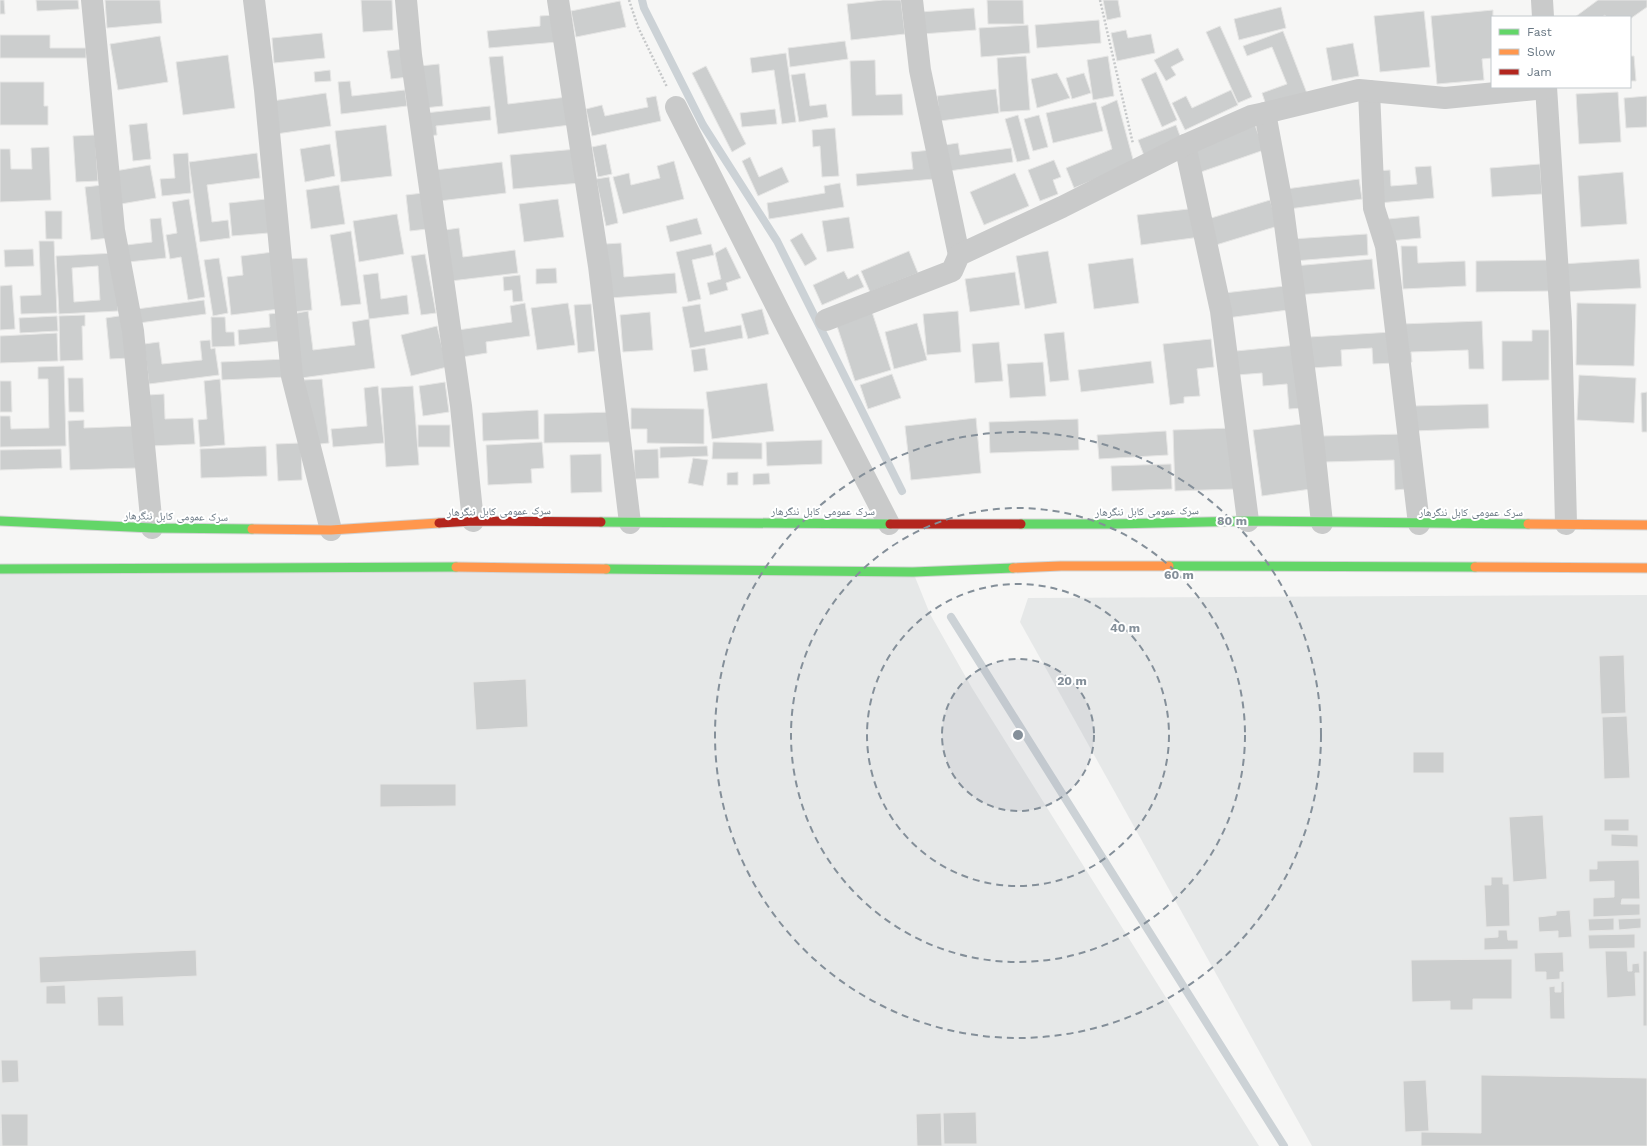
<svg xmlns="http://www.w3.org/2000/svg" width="1647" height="1146" font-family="'Work Sans','Noto Naskh Arabic',sans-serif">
<rect width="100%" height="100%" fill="#f6f6f5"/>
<g fill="#e6e8e8">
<path d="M0,569L913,572L930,614L972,688L1259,1146H0Z"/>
<path d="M1647,595V1146H1312L1020,622L1028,598Z"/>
</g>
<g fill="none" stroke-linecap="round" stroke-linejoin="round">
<g stroke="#ccd2d6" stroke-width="8">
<path d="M642,0L644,8L703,125L777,241L902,491"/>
<path d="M951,617L1284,1146"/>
</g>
</g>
<g fill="#cccece" stroke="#e6e6e5" fill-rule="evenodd">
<path d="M0,0H4L5,14H0Z"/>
<path d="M36,0H78L79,9L37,11Z"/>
<path d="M105,0H160L162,23L107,28Z"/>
<path d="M361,0H392L393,30L363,32Z"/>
<path d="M883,0H901L905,34L851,40L847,4Z"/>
<path d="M987,0H1023L1024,24H988Z"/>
<path d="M1103,0H1118L1121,17L1107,20Z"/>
<path d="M1598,0H1647V7L1630,19V17H1606L1605,15L1602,17H1575Z"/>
<path d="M620,1L626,27L576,37L571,11Z"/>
<path d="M1281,7L1286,28L1239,40L1234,19Z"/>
<path d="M974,8L976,30L922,34L920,12Z"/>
<path d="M1493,10L1492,58L1482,59L1484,80L1437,84L1431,16Z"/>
<path d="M1424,11L1430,67L1380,72L1374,16Z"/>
<path d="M555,15L558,42L489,48L487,31L540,26V16Z"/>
<path d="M1099,20L1101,43L1037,48L1035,25Z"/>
<path d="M1028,25L1030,53L981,57L979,28Z"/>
<path d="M1220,26L1252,97L1238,103L1206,32Z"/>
<path d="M1126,30L1128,38L1151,34L1155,53L1117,61L1111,33Z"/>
<path d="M1283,31L1308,96L1268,111L1262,93L1287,84L1272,47L1247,56L1243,46Z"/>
<path d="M322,33L325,58L274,63L272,38Z"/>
<path d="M0,35H50V48H86V58H0Z"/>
<path d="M160,36L168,82L118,90L110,44Z"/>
<path d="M845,41L848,59L790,67L788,48Z"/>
<path d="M1353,43L1359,76L1332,81L1326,48Z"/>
<path d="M1178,48L1184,60L1171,67L1176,75L1166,81L1154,60Z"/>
<path d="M405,49L408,77L391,79L387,51Z"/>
<path d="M786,53L796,122L782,124L774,70L752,73L750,58Z"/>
<path d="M228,55L235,108L183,115L176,62Z"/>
<path d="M503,56L508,104L567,97L570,125L498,134L489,57Z"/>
<path d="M1026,56L1030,110L1000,112L997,58Z"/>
<path d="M1108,56L1114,96L1093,100L1087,60Z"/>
<path d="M1630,56H1634L1636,81H1630Z"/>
<path d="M875,60L876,95L902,94L903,115L852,116L850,61Z"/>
<path d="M439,64L443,106L424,108L420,66Z"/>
<path d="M706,66L746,144L732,152L692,73Z"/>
<path d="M330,70L331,81L315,82L314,72Z"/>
<path d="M1156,72L1177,120L1162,127L1141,79Z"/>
<path d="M805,73L810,106L826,104L828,117L799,122L791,75Z"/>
<path d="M1057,73L1070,98L1037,108L1031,79Z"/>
<path d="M1084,73L1091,93L1072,99L1066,78Z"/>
<path d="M350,81L352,96L405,90L407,106L341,114L338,82Z"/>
<path d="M0,82H44V106H48V125H0Z"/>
<path d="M996,89L999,113L940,121L937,96Z"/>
<path d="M1231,90L1238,105L1185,130L1172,103L1186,96L1192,108Z"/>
<path d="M1618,92L1621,142L1579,144L1576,94Z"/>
<path d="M326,93L331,126L276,134L272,101Z"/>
<path d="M656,96L661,121L592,136L586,109L602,105L605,116L648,107L646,98Z"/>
<path d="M1647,96V127L1626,128L1624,98Z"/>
<path d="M1117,100L1134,163L1074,188L1066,168L1112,149L1101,107Z"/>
<path d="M1096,102L1103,131L1053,143L1046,113Z"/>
<path d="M490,106L491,120L436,126L437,135L427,136L425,113Z"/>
<path d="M775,109L777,124L742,127L740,113Z"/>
<path d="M1018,115L1030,159L1017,162L1005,119Z"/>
<path d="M1039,115L1048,147L1033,151L1024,119Z"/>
<path d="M147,123L151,159L133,161L129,125Z"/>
<path d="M386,125L392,176L341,182L335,131Z"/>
<path d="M1176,125L1183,144L1145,158L1138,140Z"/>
<path d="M1255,125L1264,150L1198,173L1190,148Z"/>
<path d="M835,128L839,176L822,177L820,146L813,147L812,130Z"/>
<path d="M95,135L98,181L76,182L73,136Z"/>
<path d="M958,143L960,155L1011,148L1013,162L949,171L945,145Z"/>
<path d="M330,144L335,176L305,182L300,149Z"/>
<path d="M606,144L612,174L598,177L592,147Z"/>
<path d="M49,147L51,200L0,202V149H10L11,169H32L31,148Z"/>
<path d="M577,149L580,183L513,189L510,155Z"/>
<path d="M931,150L934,179L857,186L856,174L913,169L911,152Z"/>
<path d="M188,153L191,193L162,196L160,179L175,178L173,154Z"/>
<path d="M257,153L260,178L207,185L212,222L228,220L230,238L200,242L189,162Z"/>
<path d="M750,157L759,177L782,167L789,182L758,196L742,161Z"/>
<path d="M1054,160L1061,177L1053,180L1058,194L1040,201L1028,170Z"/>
<path d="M674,161L684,199L623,214L613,177L629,173L631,185L660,178L657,166Z"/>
<path d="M502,162L506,193L439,201L435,170Z"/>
<path d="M1540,164L1542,194L1492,197L1490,168Z"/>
<path d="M150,165L156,198L121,204L115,171Z"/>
<path d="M1431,166L1434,198L1379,203L1376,171L1390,170L1391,186L1417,184L1415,167Z"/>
<path d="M1623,172L1627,224L1581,227L1578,176Z"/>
<path d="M1015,173L1029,206L984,225L970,192Z"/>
<path d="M609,177L618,223L606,226L596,179Z"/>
<path d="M1359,179L1362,199L1289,209L1286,189Z"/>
<path d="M840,183L844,207L769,219L767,203L825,193L824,186Z"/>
<path d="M103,185L109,238L91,240L85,187Z"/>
<path d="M339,185L345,224L311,229L306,190Z"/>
<path d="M423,193L427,229L410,231L406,195Z"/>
<path d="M189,199L205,297L188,300L181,257L170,259L166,235L177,233L172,202Z"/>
<path d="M266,199L269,233L232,236L229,203Z"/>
<path d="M558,199L564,237L524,242L519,204Z"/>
<path d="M1270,200L1278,226L1216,245L1208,219Z"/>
<path d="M1197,208L1200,237L1141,245L1137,215Z"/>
<path d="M45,211H62V239H46Z"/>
<path d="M397,214L404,254L359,262L353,221Z"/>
<path d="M1419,216L1421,238L1389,241L1388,219Z"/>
<path d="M849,217L854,248L827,252L822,221Z"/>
<path d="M161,218L166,258L128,262L126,245L152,242L150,219Z"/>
<path d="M697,218L702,234L670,242L666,226Z"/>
<path d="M459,228L463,257L515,250L518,273L451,281L445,230Z"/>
<path d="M351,231L361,304L341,306L330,235Z"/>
<path d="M802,233L817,259L805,266L790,240Z"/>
<path d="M1367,234L1368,255L1294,261L1292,239Z"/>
<path d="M39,241H54L57,313L21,314L20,296L41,295Z"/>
<path d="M621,243L624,277L675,273L677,293L610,298L605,244Z"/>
<path d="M711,244L714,255L692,260L701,299L688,302L676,252Z"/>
<path d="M1401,246H1417L1418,263L1465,261L1466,286L1403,289Z"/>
<path d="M726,247L741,278L726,283L728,290L710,295L707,283L721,279L715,253Z"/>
<path d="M33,249L34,266L5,267L4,250Z"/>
<path d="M909,251L918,273L870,292L861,271Z"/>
<path d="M1048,251L1057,303L1025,309L1016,256Z"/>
<path d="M273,252L279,309L231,315L227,277L243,275L241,256Z"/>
<path d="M115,253L118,311L59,314L56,256ZM98,266L100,300L74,302L72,268Z"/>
<path d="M425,254L436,313L421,315L411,256Z"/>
<path d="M219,258L228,313L213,316L204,260Z"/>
<path d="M307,258L312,310L292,312L287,259Z"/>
<path d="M1133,258L1139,303L1094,309L1088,264Z"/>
<path d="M1372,259L1375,289L1296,295L1294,266Z"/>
<path d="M1639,259L1641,288L1564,292L1562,264Z"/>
<path d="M1552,260V291L1476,292V261Z"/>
<path d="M556,268L557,283L536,284V269Z"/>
<path d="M844,271L848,279L858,274L864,287L822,305L813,285Z"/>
<path d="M1015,272L1020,305L970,312L965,279Z"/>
<path d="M378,273L381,299L407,295L409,314L369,319L363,275Z"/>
<path d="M520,275L523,301L513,302L512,290L504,291L503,277Z"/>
<path d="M12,285L15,329L0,330V286Z"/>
<path d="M1285,286L1288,310L1227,318L1224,293Z"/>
<path d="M204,300L206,314L139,323L137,309Z"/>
<path d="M525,303L530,336L486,342L487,353L462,357L458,330L512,322L510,306Z"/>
<path d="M568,303L575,345L537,350L531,308Z"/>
<path d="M1577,303L1636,304L1634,366L1576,365Z"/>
<path d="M591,304L595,351L578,353L574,305Z"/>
<path d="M700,304L705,332L741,325L743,338L690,348L682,307Z"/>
<path d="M762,309L769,334L748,339L741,314Z"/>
<path d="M308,311L313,350L355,345L352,322L369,319L375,368L301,378L292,314Z"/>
<path d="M958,311L961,352L927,355L923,314Z"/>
<path d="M650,312L653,350L623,352L620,315Z"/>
<path d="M872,312L891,370L855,381L836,323Z"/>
<path d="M278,313L280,341L239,345L238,330L270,327L269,314Z"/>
<path d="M85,315V326H82L83,360L60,361L59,316Z"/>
<path d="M125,315L130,358L110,359L106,318Z"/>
<path d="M57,316L58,331L20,333L19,318Z"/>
<path d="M211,317H225L226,332H234L235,346L212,347Z"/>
<path d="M1482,321L1484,369H1469L1468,350L1411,352L1412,362L1403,363L1401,324Z"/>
<path d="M917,323L927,360L894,369L885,332Z"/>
<path d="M437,326L447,367L411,376L401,335Z"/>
<path d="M1532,330H1549V380L1502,381V341H1532Z"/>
<path d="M1064,332L1069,380L1050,382L1044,334Z"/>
<path d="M1392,332L1394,363L1373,364L1372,348L1341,350L1342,366L1311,368L1309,337Z"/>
<path d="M57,333L58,361L0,363V336Z"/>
<path d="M1211,339L1214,367L1197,369L1200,396L1184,397V403L1170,405L1163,344Z"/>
<path d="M210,340L211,349L215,348L219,375L149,384L144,344L159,342L162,364L202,360L200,341Z"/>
<path d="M999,342L1003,381L975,383L972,344Z"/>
<path d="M1297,345L1303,408L1289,409L1287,384L1263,386L1262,373L1237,375L1236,351Z"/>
<path d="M705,348L708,370L694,372L691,350Z"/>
<path d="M286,359L287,377L222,380L221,362Z"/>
<path d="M1151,361L1154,383L1081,392L1078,370Z"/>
<path d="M1043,362L1046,396L1010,398L1007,364Z"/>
<path d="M64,366L66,446L0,447V416H10L11,429L49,428L48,379H38V367Z"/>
<path d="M892,374L901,398L868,409L860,385Z"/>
<path d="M1579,375L1636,378L1634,423L1577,420Z"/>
<path d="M68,378H83L84,412H69Z"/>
<path d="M220,379L225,445L200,447L198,420L207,419L204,381Z"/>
<path d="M322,379L329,443L311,445L304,380Z"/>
<path d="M0,381H11L12,412H0Z"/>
<path d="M445,382L449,412L423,416L419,386Z"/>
<path d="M767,383L774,431L712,439L706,392Z"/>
<path d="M378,386L384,443L333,447L331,429L367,426L364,388Z"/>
<path d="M413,386L419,465L386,467L381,388Z"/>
<path d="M1647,392V432H1642L1641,393Z"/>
<path d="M164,394L165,419L193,418L195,444L150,446L148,395Z"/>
<path d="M1488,404L1489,428L1414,431L1413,406Z"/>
<path d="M631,408L704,409V444L647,443V429H631Z"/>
<path d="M538,410L539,439L483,441L482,413Z"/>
<path d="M615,412V442L544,443V414Z"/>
<path d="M976,418L981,473L911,480L905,426Z"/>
<path d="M1078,419L1079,450L990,453L989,422Z"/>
<path d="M84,420V428L135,426L137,468L70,470L68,421Z"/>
<path d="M1302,424L1311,489L1262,496L1253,430Z"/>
<rect x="418" y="425" width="32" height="22"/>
<path d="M1233,428L1235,489L1175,491L1173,430Z"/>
<path d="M1166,431L1168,455L1099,459L1097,435Z"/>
<path d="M1405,434L1406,489L1395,490L1394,460L1324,462L1323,436Z"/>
<path d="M822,440V464L767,466L766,442Z"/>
<path d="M542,442L544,468L531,469L532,483L488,485L486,445Z"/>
<path d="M713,442L762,443V459H712Z"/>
<path d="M301,443L302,480L278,481L276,444Z"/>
<path d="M266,446L267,476L201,478L200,449Z"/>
<path d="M707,446L708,456L660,458V447Z"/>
<path d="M61,449L62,468L0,470V450Z"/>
<path d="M658,449L659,478L635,479L634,450Z"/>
<path d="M601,454L602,492L571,493L570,455Z"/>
<path d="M693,458L708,460L703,486L688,483Z"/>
<path d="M1171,464L1172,489L1112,491L1111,466Z"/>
<path d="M738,472V485H727V473Z"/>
<path d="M769,473L770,484L753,485V474Z"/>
<path d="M1624,655L1626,713L1601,714L1599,656Z"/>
<path d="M526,679L528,727L476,730L473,682Z"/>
<path d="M1627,716L1630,778L1604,779L1602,717Z"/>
<rect x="1413" y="752" width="31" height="21"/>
<path d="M380,784H456V806L380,807Z"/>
<path d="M1543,815L1547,879L1513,882L1509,817Z"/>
<rect x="1604" y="819" width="25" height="12"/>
<path d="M1611,834L1638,835V847L1611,846Z"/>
<path d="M1639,860L1640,899H1622L1621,904H1640V915L1593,917V898L1614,897V881L1589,882V869H1597V861Z"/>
<path d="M1491,877H1503V884H1509L1510,926L1486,927L1484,885H1491Z"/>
<path d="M1570,910L1572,937L1558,938V931L1539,932L1538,917L1556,915V911Z"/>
<path d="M1614,918V930L1589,931L1588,919Z"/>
<path d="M1641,918V928L1619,930L1618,919Z"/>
<path d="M1498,930H1507L1508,940H1518V949L1484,950V938L1498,937Z"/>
<path d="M1635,934V948L1589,949L1588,935Z"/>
<path d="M196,950L197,976L40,983L39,957Z"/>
<path d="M1605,951H1627L1628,971H1632V964L1639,963L1640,973H1635L1636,996L1607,998Z"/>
<rect x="1643" y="951" width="4" height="75"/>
<path d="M1563,952L1564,972H1560V979L1546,980V972H1535L1534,953Z"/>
<path d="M1512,959V999H1473V1010H1450V1001L1412,1002L1411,960Z"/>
<path d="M1564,981L1565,1019H1550L1549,987L1555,986V992H1561V982Z"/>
<path d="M65,985L66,1004H46V986Z"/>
<path d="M123,996L124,1026H98L97,997Z"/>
<path d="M1,1060H18L19,1082L2,1083Z"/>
<path d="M1481,1075L1647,1078V1146H1421V1132L1481,1133Z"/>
<path d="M1426,1080L1429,1131L1405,1132L1403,1081Z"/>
<path d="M976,1112L977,1144H944L943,1113Z"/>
<path d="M941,1113L942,1146H917L916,1114Z"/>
<path d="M1,1114H28V1146H2Z"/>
</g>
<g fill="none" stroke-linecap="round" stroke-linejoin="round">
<defs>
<g id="fast">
<path d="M0,521L152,528L252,529"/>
<path d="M601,522L890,524"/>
<path d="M1021,524H1113L1248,521L1528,524"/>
<path d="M1169,566L1475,567"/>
<path d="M0,569L456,567"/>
<path d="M606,569L913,572L1013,568"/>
</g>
<g id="slow">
<path d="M1528,524L1647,525"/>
<path d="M252,529L331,530L439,523"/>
<path d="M456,567L606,569"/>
<path d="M1475,567L1647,568"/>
<path d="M1013,568L1061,566H1169"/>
</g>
<g id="jam">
<path d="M439,523L473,521L601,522"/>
<path d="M890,524H1021"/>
</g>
</defs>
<use href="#fast" stroke="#d2d3d3" stroke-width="11"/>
<use href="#slow" stroke="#d2d3d3" stroke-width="11"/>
<use href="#jam" stroke="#d2d3d3" stroke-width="11"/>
<g stroke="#c6c8c9" stroke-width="2.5" stroke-dasharray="2 2" stroke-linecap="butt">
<path d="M629,0L638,27L667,87"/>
<path d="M1100,0L1133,144"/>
</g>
<g stroke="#c9caca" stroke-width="22">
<path d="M92,0L114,230L133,331L152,528"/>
<path d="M254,0L265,90L292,376L331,530"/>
<path d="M406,0L411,55L461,406L473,521"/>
<path d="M558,0L599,266L630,523"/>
<path d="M912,0L920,70L959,255"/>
<path d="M1542,0L1543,17"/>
<path d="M1546,87L1561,322L1566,524"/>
<path d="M1369,91L1374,208L1386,246L1419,524"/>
<path d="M676,107L782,317L889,524"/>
<path d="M1265,113L1283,209L1312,429L1322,523"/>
<path d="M1185,145L1221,311L1248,521"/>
<path d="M826,320L952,271L959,255L1062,207L1185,145L1251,116L1265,113L1359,90L1445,98L1546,88"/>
</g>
<use href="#fast" stroke="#63d668" stroke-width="9"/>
<use href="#slow" stroke="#ff974d" stroke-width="9"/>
<use href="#jam" stroke="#b3261e" stroke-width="9"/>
</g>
<circle cx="1018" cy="735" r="76" fill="#848f99" fill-opacity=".12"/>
<g fill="none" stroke="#848f99" stroke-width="2" stroke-dasharray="7 5">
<circle cx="1018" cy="735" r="76"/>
<circle cx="1018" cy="735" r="151"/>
<circle cx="1018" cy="735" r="227"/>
<circle cx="1018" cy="735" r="303"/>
</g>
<g text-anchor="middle" stroke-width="4" stroke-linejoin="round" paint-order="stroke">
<g font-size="11" fill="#687783" stroke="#fff">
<text transform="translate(499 511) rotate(-1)" y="4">سرک عمومی کابل ننگرهار</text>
<text x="823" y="515">سرک عمومی کابل ننگرهار</text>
<text transform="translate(1147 511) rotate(-1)" y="4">سرک عمومی کابل ننگرهار</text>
<text x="1471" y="516">سرک عمومی کابل ننگرهار</text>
<text transform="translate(176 516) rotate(1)" y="4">سرک عمومی کابل ننگرهار</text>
</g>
</g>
<circle cx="1018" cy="735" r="6" fill="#848f99" stroke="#fff" stroke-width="2"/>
<g font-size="12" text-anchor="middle" font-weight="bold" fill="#848f99" stroke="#fff" stroke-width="4" stroke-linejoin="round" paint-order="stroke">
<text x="1232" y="525">80 m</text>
<text x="1179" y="579">60 m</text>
<text x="1125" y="632">40 m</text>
<text x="1072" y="685">20 m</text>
</g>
<rect x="1491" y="16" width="140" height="72" fill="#ffffff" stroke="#c3c9cd"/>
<rect x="1499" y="29" width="20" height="6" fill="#63d668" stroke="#c3c9cd"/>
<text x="1527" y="36" font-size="12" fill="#687783">Fast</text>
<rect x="1499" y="49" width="20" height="6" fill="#ff974d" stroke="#c3c9cd"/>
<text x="1527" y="56" font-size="12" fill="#687783">Slow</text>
<rect x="1499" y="69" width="20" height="6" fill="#b3261e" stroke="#c3c9cd"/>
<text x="1527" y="76" font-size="12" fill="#687783">Jam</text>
</svg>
